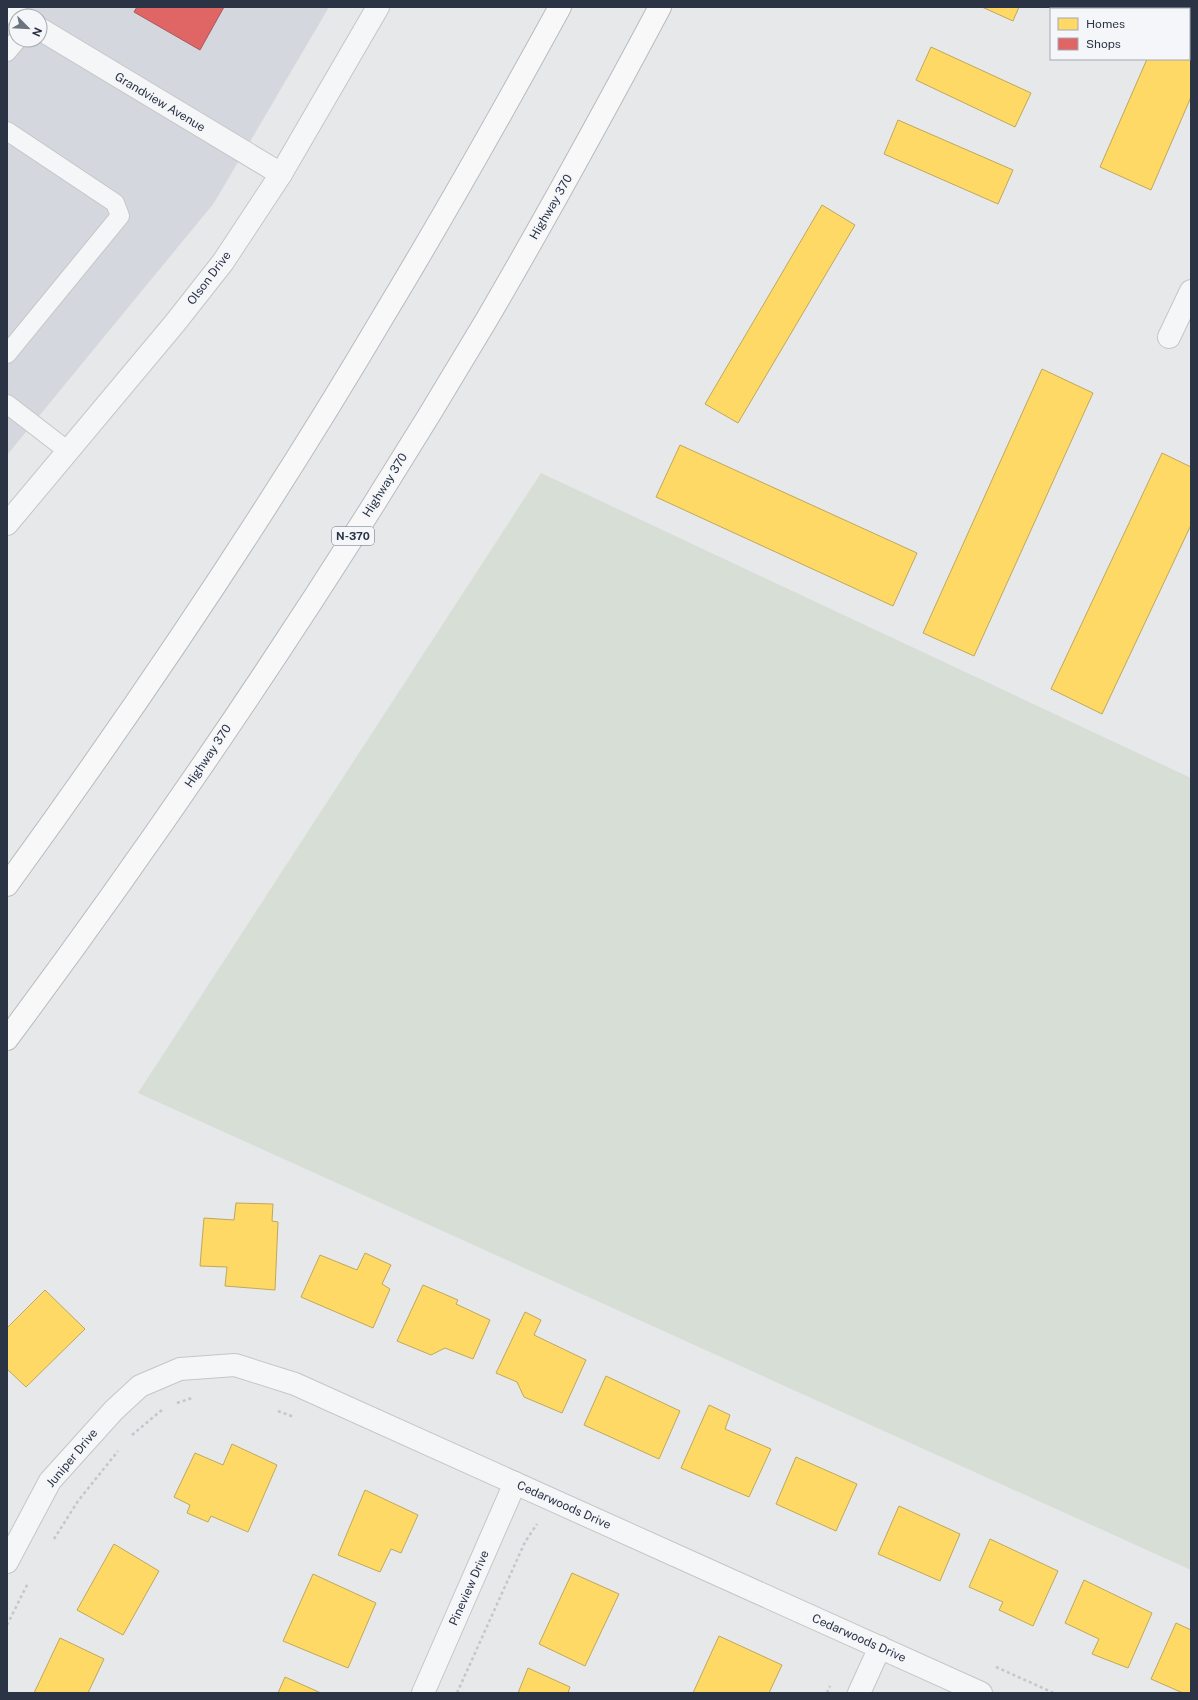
<svg xmlns="http://www.w3.org/2000/svg" width="1198" height="1700" font-family="'Public Sans',sans-serif">
<rect width="100%" height="100%" fill="#e6e8ea"/>
<path fill="#d4d7dd" fill-rule="evenodd" d="M7,7H329L214,203L7,455ZM16,16H40V40H16Z"/>
<path fill="#d6ded6" d="M541,473L1191,778V1570L138,1093Z"/>
<g fill="#ffd966" stroke="#bfa85c">
<path d="M982,7H1019L1013,21Z"/>
<path d="M1170,7H1191V97L1151,190L1100,167L1147,59H1189V9H1169Z"/>
<path d="M931,47L1031,93L1015,127L916,80Z"/>
<path d="M898,120L1013,170L998,204L884,154Z"/>
<path d="M822,205L855,225L738,423L705,404Z"/>
<path d="M1042,369L1093,393L974,656L923,633Z"/>
<path d="M680,445L917,553L893,606L656,497Z"/>
<path d="M1162,453L1191,467V525L1102,714L1051,689Z"/>
<path d="M236,1203L273,1204L272,1221L278,1222L275,1290L225,1286L227,1267L200,1266L204,1218L234,1220Z"/>
<path d="M365,1253L391,1265L382,1284L390,1289L373,1328L301,1297L320,1255L357,1270Z"/>
<path d="M423,1285L458,1300L456,1304L490,1320L473,1359L445,1348L431,1355L397,1341Z"/>
<path d="M45,1290L85,1329L26,1387L7,1369V1328Z"/>
<path d="M525,1312L541,1320L534,1335L586,1360L562,1413L524,1397L517,1382L496,1373Z"/>
<path d="M606,1376L680,1411L659,1459L584,1425Z"/>
<path d="M709,1405L730,1415L725,1429L771,1449L749,1497L681,1468Z"/>
<path d="M232,1444L277,1465L248,1532L211,1516L208,1522L187,1513L190,1505L174,1497L195,1453L223,1465Z"/>
<path d="M796,1457L857,1484L836,1531L776,1504Z"/>
<path d="M365,1490L418,1515L401,1553L391,1549L380,1572L338,1555Z"/>
<path d="M899,1506L960,1534L940,1581L878,1554Z"/>
<path d="M990,1539L1058,1571L1033,1626L999,1610L1003,1602L969,1587Z"/>
<path d="M114,1544L159,1571L123,1635L77,1610Z"/>
<path d="M572,1573L619,1594L585,1666L539,1644Z"/>
<path d="M313,1574L376,1603L348,1668L283,1641Z"/>
<path d="M1084,1580L1152,1613L1128,1668L1092,1654L1099,1639L1065,1623Z"/>
<path d="M1176,1623L1191,1630V1693H1183L1151,1679Z"/>
<path d="M719,1636L782,1665L769,1693H693Z"/>
<path d="M60,1638L104,1659L88,1693H34Z"/>
<path d="M528,1668L570,1687L568,1693H518Z"/>
<path d="M285,1677L321,1693H278Z"/>
</g>
<path fill="#e06666" stroke="#aa575c" d="M137,7H224L200,50L134,12Z"/>
<g fill="none" stroke-linecap="round" stroke-linejoin="round">
<defs>
<g id="service">
<path d="M7,52L17,40"/>
<path d="M7,131L115,203L120,216L7,354"/>
<path d="M7,404L68,451"/>
</g>
<g id="minor">
<path d="M7,10L18,16"/>
<path d="M40,29L281,174"/>
<path d="M1169,337L1191,291"/>
<path d="M7,524L175,323L223,262L281,174L378,7"/>
<path d="M7,1562L50,1481L114,1410L140,1386L180,1369L235,1365L295,1384L981,1693"/>
<path d="M423,1693L515,1483"/>
<path d="M859,1693L880,1647"/>
</g>
<g id="trunk">
<path d="M7,885C140,702 269,510 384,315C445,214 503,111 560,7"/>
<path d="M7,1039C179,808 340,567 487,319C547,216 604,112 660,7"/>
</g>
</defs>
<use href="#service" stroke="#c4c6c8" stroke-width="20"/>
<use href="#minor" stroke="#c4c6c8" stroke-width="24"/>
<use href="#trunk" stroke="#b8bbbf" stroke-width="24"/>
<g stroke="#c5c6ca" stroke-width="2.5" stroke-dasharray="3 3" stroke-linecap="butt">
<path d="M177,1403L192,1398"/>
<path d="M278,1411L294,1417"/>
<path d="M132,1435L163,1409"/>
<path d="M54,1539L78,1501L118,1451"/>
<path d="M7,1625L28,1583"/>
<path d="M996,1667L1054,1693"/>
<path d="M457,1693L525,1542L537,1524"/>
<path d="M827,1693L830,1686"/>
</g>
<use href="#service" stroke="#f5f6f7" stroke-width="18"/>
<use href="#minor" stroke="#f5f6f7" stroke-width="22"/>
<use href="#trunk" stroke="#f8f8f8" stroke-width="22"/>
</g>
<g text-anchor="middle" stroke-width="4" stroke-linejoin="round" paint-order="stroke">
<rect fill="#f4f6f9" stroke="#676e7b" stroke-width="1" x="332" y="527" width="42" height="18" rx="3"/>
<g font-size="11" font-weight="bold" fill="#2b3445">
<text x="353" y="540">N-370</text>
</g>
<g font-size="12" fill="#2b3445" stroke="#f4f6f9">
<text transform="translate(160 102) rotate(31)" y="4">Grandview Avenue</text>
<text transform="translate(551 207) rotate(-60)" y="4">Highway 370</text>
<text transform="translate(209 278) rotate(-53)" y="4">Olson Drive</text>
<text transform="translate(385 485) rotate(-58)" y="4">Highway 370</text>
<text transform="translate(208 756) rotate(-56)" y="4">Highway 370</text>
<text transform="translate(72 1458) rotate(-50)" y="4">Juniper Drive</text>
<text transform="translate(564 1505) rotate(24)" y="4">Cedarwoods Drive</text>
<text transform="translate(469 1588) rotate(-66)" y="4">Pineview Drive</text>
<text transform="translate(859 1638) rotate(24)" y="4">Cedarwoods Drive</text>
</g>
</g>
<rect width="1198" height="1700" fill="none" stroke="#2b3445" stroke-width="16"/>
<rect x="1050" y="8" width="140" height="52" fill="#f4f6f9" stroke="#a4a8b1"/>
<rect x="1058" y="18" width="20" height="12" fill="#ffd966" stroke="#a4a8b1"/>
<text x="1086" y="28" font-size="12" fill="#2b3445">Homes</text>
<rect x="1058" y="38" width="20" height="12" fill="#e06666" stroke="#a4a8b1"/>
<text x="1086" y="48" font-size="12" fill="#2b3445">Shops</text>
<g transform="translate(28 28) rotate(114)"><circle r="19" fill="#f4f6f9" stroke="#a4a8b1"/>
<path d="M0-3L7 15L0 10L-7 15Z" fill="#6c737f"/>
<text y="-6" font-size="11" font-weight="bold" text-anchor="middle" fill="#2b3445">N</text>
</g>
</svg>
